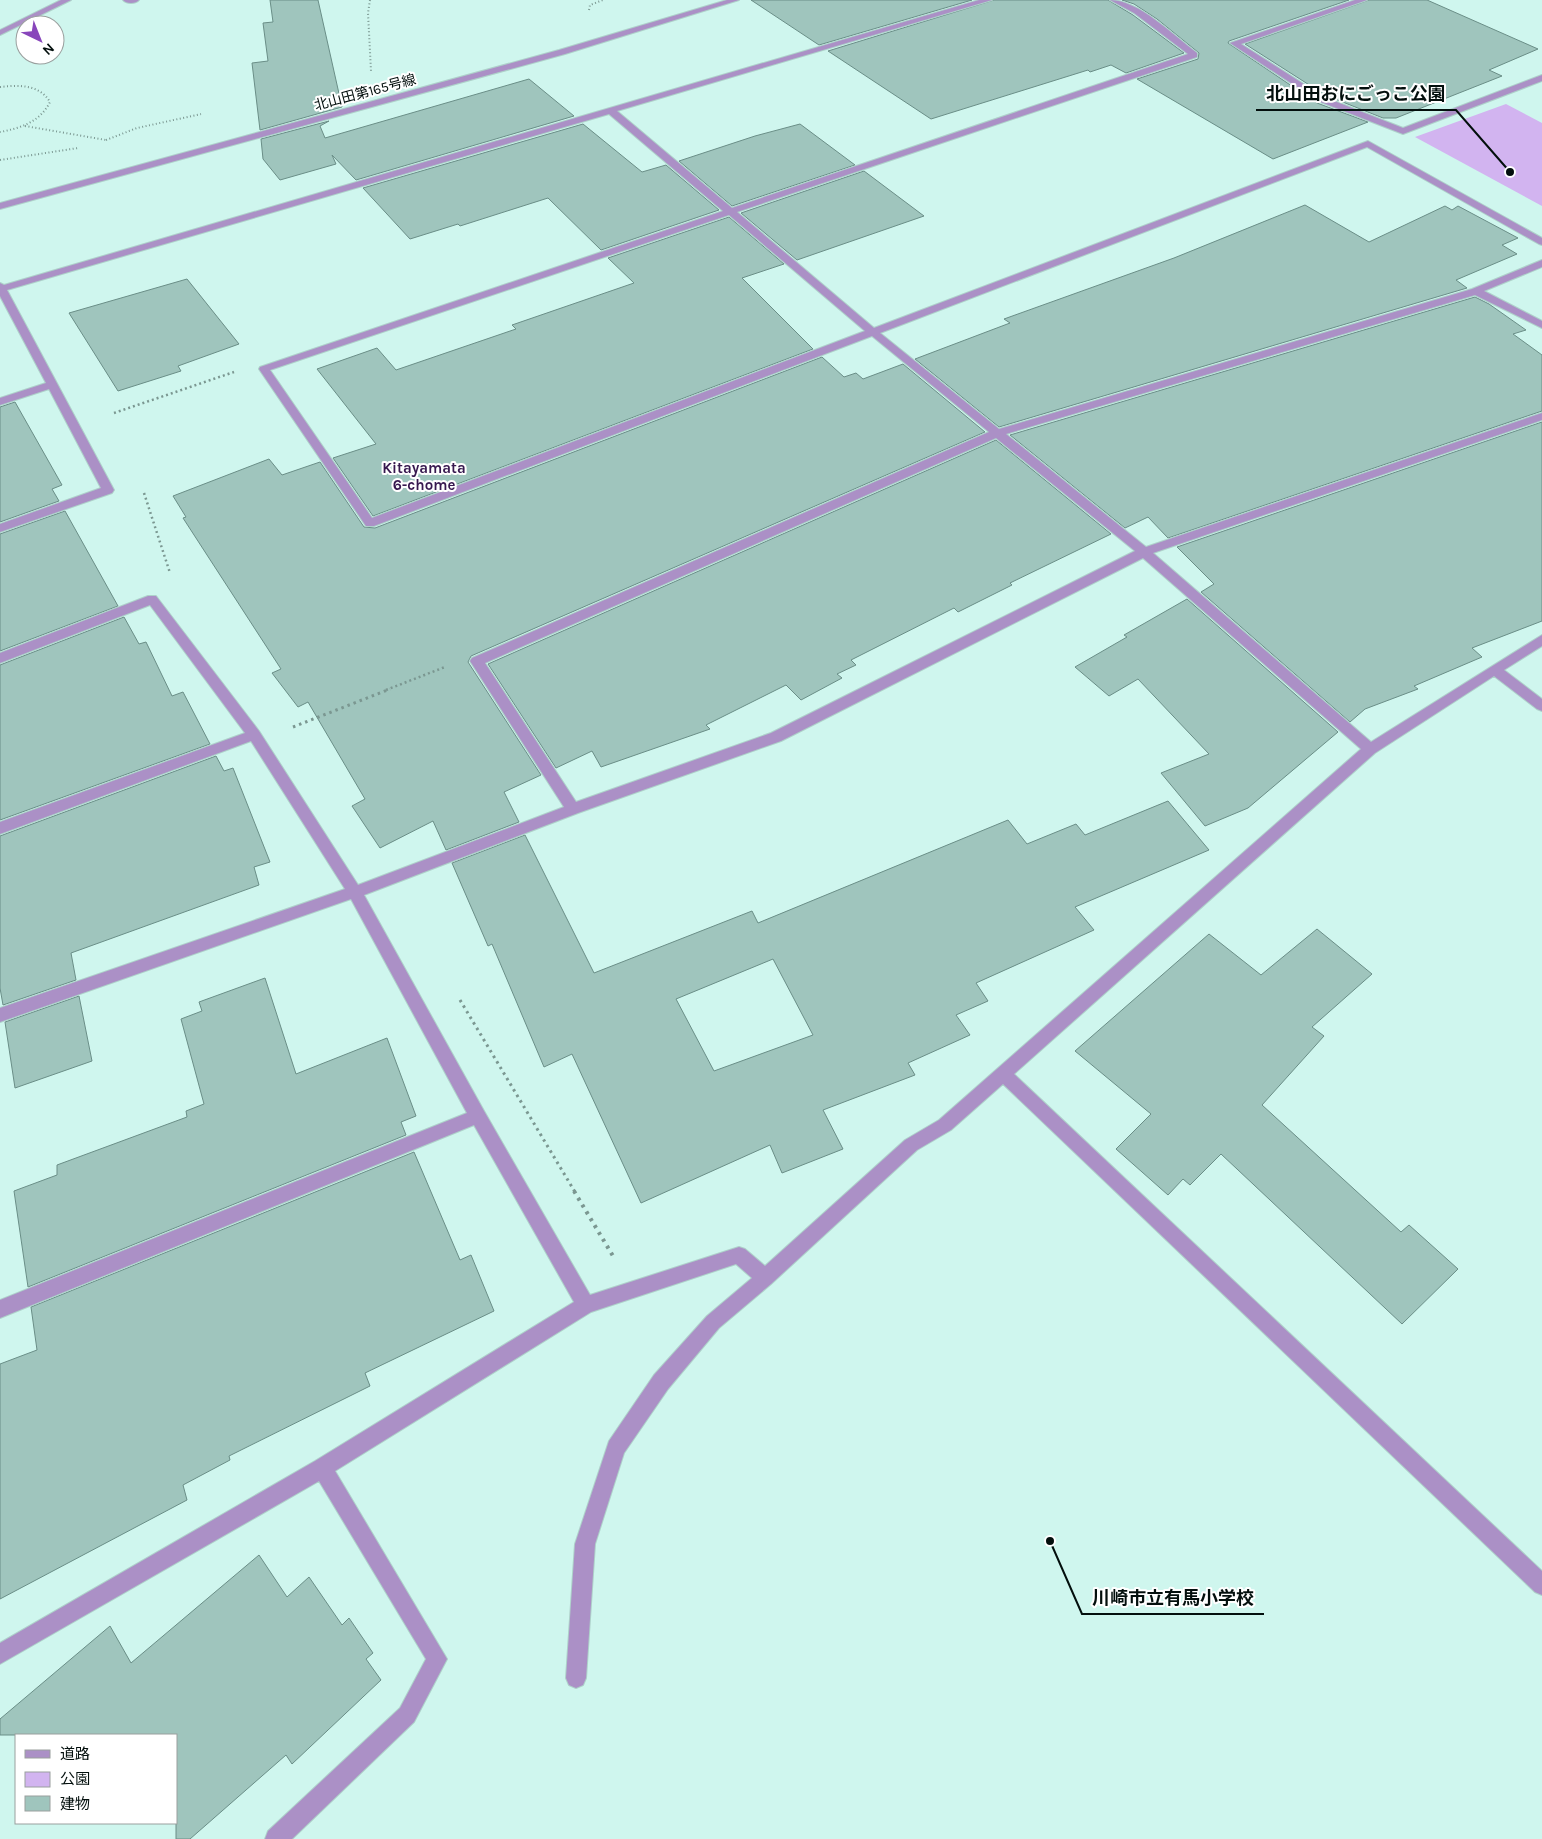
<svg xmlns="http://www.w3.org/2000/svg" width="1542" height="1839" font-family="Karla,'Noto Sans JP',sans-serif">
<rect width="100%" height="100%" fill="#cff6ee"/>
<path fill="#d2b4f0" d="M1506,104L1542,123V206L1415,137Z"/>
<g fill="#9fc5bd" stroke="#6a8e87" fill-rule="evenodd">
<path d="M270,0H318L342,107L260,130L252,63L268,61L263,23L273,22Z"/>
<path d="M751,0H972L819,45Z"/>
<path d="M994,0H1108L1133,15L1184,53L1126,73L1111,65L1090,72L1088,70L931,119L828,51Z"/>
<path d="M1122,0H1349L1229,41L1228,43L1317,103L1368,122L1273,159L1137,79L1198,59L1199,53L1157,19L1134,4Z"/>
<path d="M1369,0H1427L1538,49L1489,70L1502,76L1396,118H1383L1325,95L1245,44Z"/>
<path d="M529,79L574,116L356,180L332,155L336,164L280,180L263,159L261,139L329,121L320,126L325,138Z"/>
<path d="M583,124L642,172L666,165L719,210L601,250L548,198L460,226L458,224L410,239L363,188Z"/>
<path d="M800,124L855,165L732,206L679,161L755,136Z"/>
<path d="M864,171L924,216L797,260L741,213Z"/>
<path d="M1305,205L1369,242L1445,206L1452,210L1458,206L1518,238L1502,245L1517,254L1456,280L1467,288L999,427L915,359L1010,323L1004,319L1174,258Z"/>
<path d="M729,217L784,264L742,278L813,349L373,516L333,458L376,444L317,369L377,348L396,370L516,329L512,325L634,283L608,258Z"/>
<path d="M187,279L239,344L178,366L181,371L118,391L69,313Z"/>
<path d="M1475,297L1489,304L1526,330L1513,334L1542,355V411L1168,538L1148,517L1125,528L1010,435Z"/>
<path d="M822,357L844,377L856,373L863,379L903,364L985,432L471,656L468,662L541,775L504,792L519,822L446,850L433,821L380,848L352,806L365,799L308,702L298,707L272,673L281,669L183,518L186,517L173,496L269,459L282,475L320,462L364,527L375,528Z"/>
<path d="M15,402L62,485L52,489L59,501L0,522V407Z"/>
<path d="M1542,422V621L1472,648L1482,657L1414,686L1418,689L1365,709L1350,722L1201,592L1214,584L1177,547Z"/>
<path d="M996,440L1111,534L1010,583L1012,585L958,612L954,608L851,660L856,665L837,674L842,678L801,700L786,685L706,725L710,729L601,767L592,751L556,768L488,664Z"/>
<path d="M65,511L118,606L0,651V534Z"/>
<path d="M1187,599L1338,732L1248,808L1205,826L1161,773L1209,754L1138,679L1109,696L1075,667L1127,637L1124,635Z"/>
<path d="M124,617L139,644L146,642L172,696L183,692L210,744L0,820V665Z"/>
<path d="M216,756L224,771L233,768L270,862L254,867L259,885L71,953L76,980L3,1005L0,988V836Z"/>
<path d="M1168,801L1209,850L1075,907L1094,930L976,983L988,1001L956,1015L970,1035L908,1063L915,1075L823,1110L843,1149L782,1173L770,1145L641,1203L572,1054L544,1067L492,944L488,946L452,863L525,835L594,973L752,911L758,923L1008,820L1027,844L1076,824L1085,835ZM773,959L813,1035L714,1071L676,999Z"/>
<path d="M1317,929L1372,974L1312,1027L1324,1036L1262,1105L1401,1232L1409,1225L1458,1269L1402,1324L1221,1154L1190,1185L1183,1179L1168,1195L1116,1149L1151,1114L1075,1051L1209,934L1261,975Z"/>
<path d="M265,978L296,1074L387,1038L416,1116L401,1122L406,1135L28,1287L14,1191L57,1175V1165L187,1117L186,1111L204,1104L181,1019L202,1011L199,1002Z"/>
<path d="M79,996L92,1061L15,1088L5,1022Z"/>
<path d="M414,1152L460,1260L471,1255L494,1311L365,1373L370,1386L229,1456L230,1460L183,1485L187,1500L0,1599V1364L37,1350L31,1307Z"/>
<path d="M259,1555L287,1597L309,1577L342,1625L349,1618L373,1653L366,1659L381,1680L292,1764L286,1755L190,1839H176V1735H0V1719L110,1626L131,1663Z"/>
</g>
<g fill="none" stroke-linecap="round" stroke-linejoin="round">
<defs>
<g id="lane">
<path d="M61,0H71L0,35V30Z"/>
<path d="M123,0H139C136,4 126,4 123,0Z"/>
</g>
<g id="street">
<path d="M727,0H739L565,54L0,209V203L559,50Z"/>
<path d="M979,0H992L617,111L732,208L1188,54L1134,13L1110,0C1139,0 1174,36 1197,53V57L737,212L874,328L1368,141L1542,238V245L1539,244L1367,147L880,333L999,429L1472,289L1542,260V267L1484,291L1542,321V328L1475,295L1006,434L1146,547L1542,413V420L1153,553L1371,742L1542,635V646L1504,670L1542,699V711L1537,709L1494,676L1375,753L1014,1074L1542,1571V1595L1535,1592L1003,1084L951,1130L917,1150L771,1284L719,1328L668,1389L624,1453L595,1544L586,1678L583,1685L576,1688L569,1685L566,1678L575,1544L609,1441L654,1375L707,1316L752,1278L736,1264L591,1312L335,1471L447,1659L414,1722L292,1839H265L268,1831L400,1708L426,1659L319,1481L0,1664V1643L315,1461L574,1302L474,1125L0,1318V1300L467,1113L351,899L0,1022V1008L345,889L251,741L0,834V822L245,733L150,605L0,663V653L148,596H156L259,731L358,885L564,807L472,664L470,661L472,658L989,432L872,336L374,526H366L259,369L260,367L723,211L609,114L7,290L114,490L112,493L0,532V524L101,488L49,389L0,405V398L46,383L0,296V283L4,285ZM729,215L865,331L372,518L270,370ZM996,438L1135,551L771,733L576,802L485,663ZM1143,558L1361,749L939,1120L905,1140L765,1266L745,1249L739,1247L590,1295L484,1111L364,895L578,813L781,741Z"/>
<path d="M1355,0H1367L1241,44L1324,97L1403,128L1542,75V81L1403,134L1318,101L1230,43Z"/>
</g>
</defs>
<use href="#lane" stroke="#aed1ca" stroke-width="2"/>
<use href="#street" stroke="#aed1ca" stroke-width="2"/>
<g stroke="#7b9791" stroke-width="2" stroke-dasharray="1 2.5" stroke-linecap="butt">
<path d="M370,0L368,13L371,71"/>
<path d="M589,10L590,5L603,0"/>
<path d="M0,87C19,85 39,84 50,102C40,122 21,128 0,132"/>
<path d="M25,126L106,140"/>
<path d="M106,140L137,128L201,114"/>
<path d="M0,160L78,148"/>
</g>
<g stroke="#7b9791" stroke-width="2.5" stroke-dasharray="2 3" stroke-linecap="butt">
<path d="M114,413L234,372"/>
<path d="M144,493L170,573"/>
<path d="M386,690L445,667"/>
</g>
<g stroke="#7b9791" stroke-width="3" stroke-dasharray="2.5 4" stroke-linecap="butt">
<path d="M293,727L390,689"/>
<path d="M460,1000L575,1192"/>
</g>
<path stroke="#7b9791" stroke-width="4" stroke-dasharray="3 5" stroke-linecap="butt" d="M574,1191L613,1256"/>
<use href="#lane" fill="#ab90c6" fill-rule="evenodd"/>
<use href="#street" fill="#ab90c6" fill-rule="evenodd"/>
</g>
<g text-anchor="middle" stroke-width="4" stroke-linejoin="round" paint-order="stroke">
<g font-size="14" fill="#030f0d" stroke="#fff">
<text transform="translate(365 92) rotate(-15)" y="5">北山田第165号線</text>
</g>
<g font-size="15" font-weight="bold" fill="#37184f" stroke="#fff">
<text x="424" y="473">Kitayamata<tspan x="424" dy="17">6-chome</tspan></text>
</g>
</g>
<path fill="none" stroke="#030f0d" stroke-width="2" d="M1510 172L1456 110H1256M1050 1541L1082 1614H1264"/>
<g fill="#030f0d" stroke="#fff" stroke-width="2">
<circle cx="1510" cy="172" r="5"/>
<circle cx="1050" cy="1541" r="5"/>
</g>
<g font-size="18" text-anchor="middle" font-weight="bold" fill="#030f0d" stroke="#fff" stroke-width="4" stroke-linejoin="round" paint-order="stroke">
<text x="1356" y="100">北山田おにごっこ公園</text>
<text x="1173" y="1604">川崎市立有馬小学校</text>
</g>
<rect x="15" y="1734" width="162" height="90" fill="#ffffff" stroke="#9a9f9e"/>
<rect x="25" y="1750" width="25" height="8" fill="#ab90c6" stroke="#9a9f9e"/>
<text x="60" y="1759" font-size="15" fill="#030f0d">道路</text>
<rect x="25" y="1772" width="25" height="15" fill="#d2b4f0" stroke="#9a9f9e"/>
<text x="60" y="1784" font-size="15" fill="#030f0d">公園</text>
<rect x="25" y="1796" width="25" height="15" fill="#9fc5bd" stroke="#9a9f9e"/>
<text x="60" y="1809" font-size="15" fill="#030f0d">建物</text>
<g transform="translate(40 40) rotate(137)"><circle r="24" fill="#ffffff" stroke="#9a9f9e"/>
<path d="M0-4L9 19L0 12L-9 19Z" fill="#8846bb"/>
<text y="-8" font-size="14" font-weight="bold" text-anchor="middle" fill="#030f0d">N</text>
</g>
</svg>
